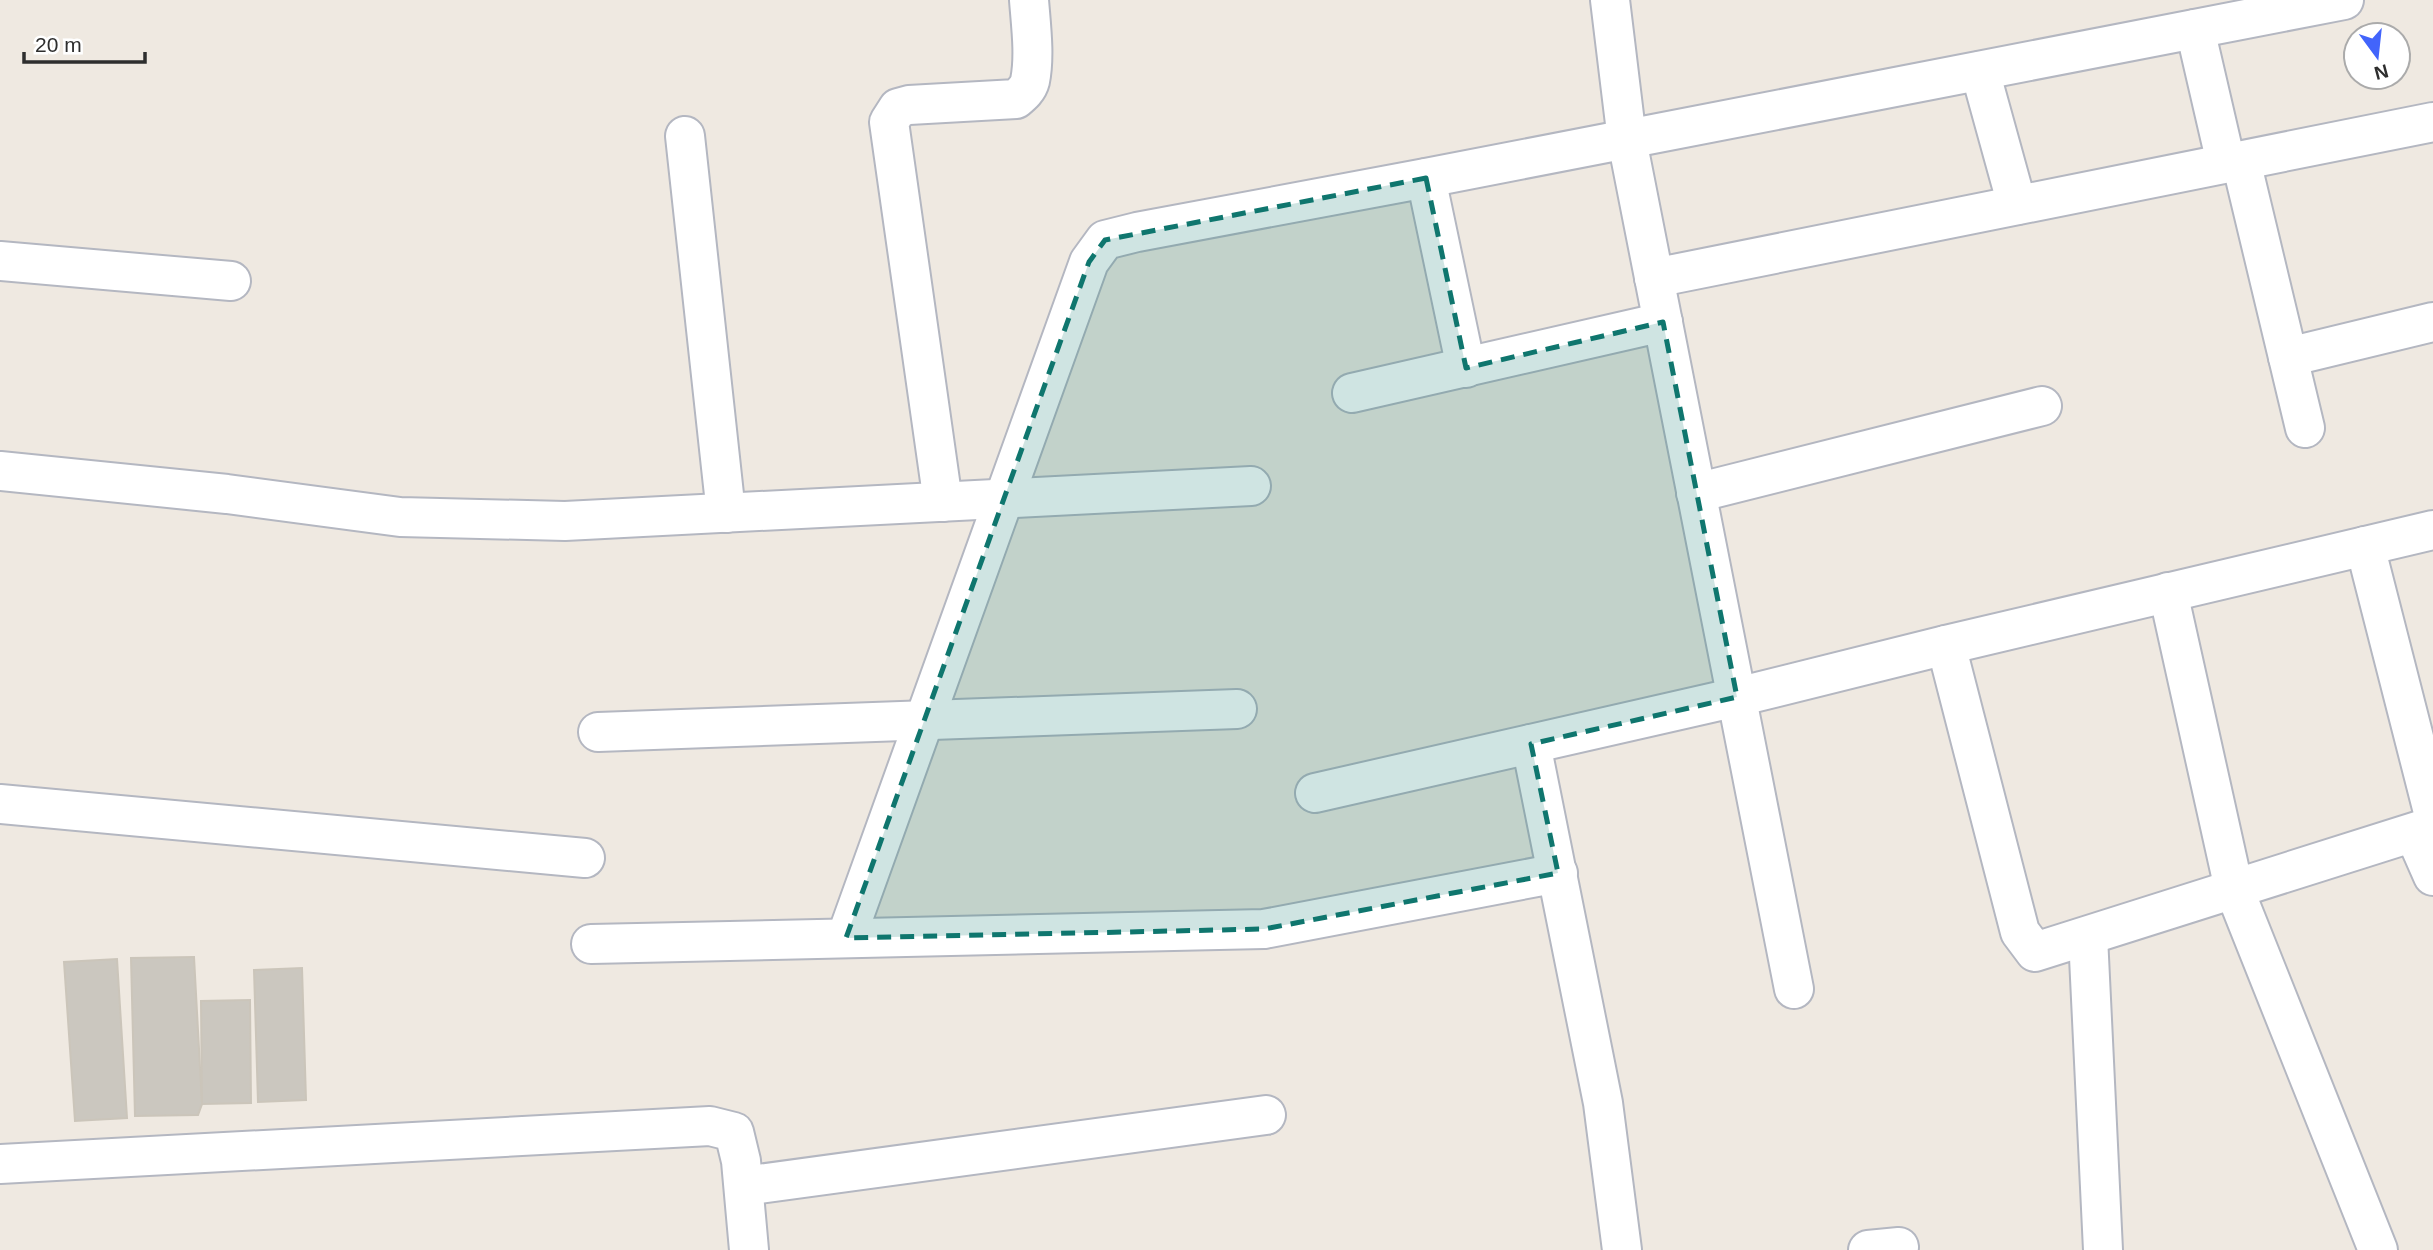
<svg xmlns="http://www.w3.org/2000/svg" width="2433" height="1250" font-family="Arial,sans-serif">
<rect width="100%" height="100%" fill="#efe9e1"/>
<g fill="#cbc7bf" stroke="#cbc5ba" stroke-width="2">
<path d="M194,957L202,1104L198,1115L135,1116L131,958Z"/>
<path d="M117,959L127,1118L75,1121L64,962Z"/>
<path d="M302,968L306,1100L258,1102L254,970Z"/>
<path d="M250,1000L251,1103L202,1104L201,1001Z"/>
</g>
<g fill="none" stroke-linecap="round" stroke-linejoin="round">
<defs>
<g id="minor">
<path d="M1610,0L1627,140L1794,989"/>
<path d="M2195,29L2226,163"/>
<path d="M1980,71L2017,205"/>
<path d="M685,136L726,513"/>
<path d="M2241,161L2305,428"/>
<path d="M1426,178L1466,368"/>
<path d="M0,261L231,281"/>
<path d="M1654,278L2433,122"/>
<path d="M2288,357L2433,322"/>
<path d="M1352,393L1663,322"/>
<path d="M0,471L227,494L400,517L565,521L1251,486"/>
<path d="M1696,493L2042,406"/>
<path d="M943,502L889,122L898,108L909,105L1016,99C1022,94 1028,89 1030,81C1035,56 1031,26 1029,0"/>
<path d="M2365,546L2433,812"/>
<path d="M2168,592L2234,889L2378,1250"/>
<path d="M1946,645L2020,932L2035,952L2433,826"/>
<path d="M598,732L1237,709"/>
<path d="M1531,744L1603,1103L1622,1250"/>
<path d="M1315,793L1737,697L1946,645L2433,530"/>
<path d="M0,804L585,858"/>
<path d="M2414,833L2433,876"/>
<path d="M2088,936L2103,1250"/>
<path d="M846,938L1089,262L1105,240L1137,232L1426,178L2344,0"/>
<path d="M591,944L1264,929L1558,873"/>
<path d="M0,1164L710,1126L734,1132L741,1161L749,1250"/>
<path d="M744,1186L1266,1115"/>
<path d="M1868,1250L1899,1247"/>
</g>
</defs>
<use href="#minor" stroke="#b4b7c1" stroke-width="42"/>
<use href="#minor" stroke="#fff" stroke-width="38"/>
</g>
<path fill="#0f766e" fill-opacity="0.2" stroke="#0f766e" stroke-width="5" stroke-dasharray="14 9" stroke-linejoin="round" d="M1426,178L1466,368L1663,322L1737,697L1531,744L1558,873L1264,929L846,938L1089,262L1105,240Z"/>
<g transform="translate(2377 56) rotate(165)"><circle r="33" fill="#ffffff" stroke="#ababab" stroke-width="2"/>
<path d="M0-5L12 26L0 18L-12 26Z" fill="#4264fb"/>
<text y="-10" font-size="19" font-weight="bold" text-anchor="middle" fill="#2e2e2e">N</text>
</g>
<path d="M24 52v10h121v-10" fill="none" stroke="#2e2e2e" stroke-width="3.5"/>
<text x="35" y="52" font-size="21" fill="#2e2e2e" stroke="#ffffff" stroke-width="5" paint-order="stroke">20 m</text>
</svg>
